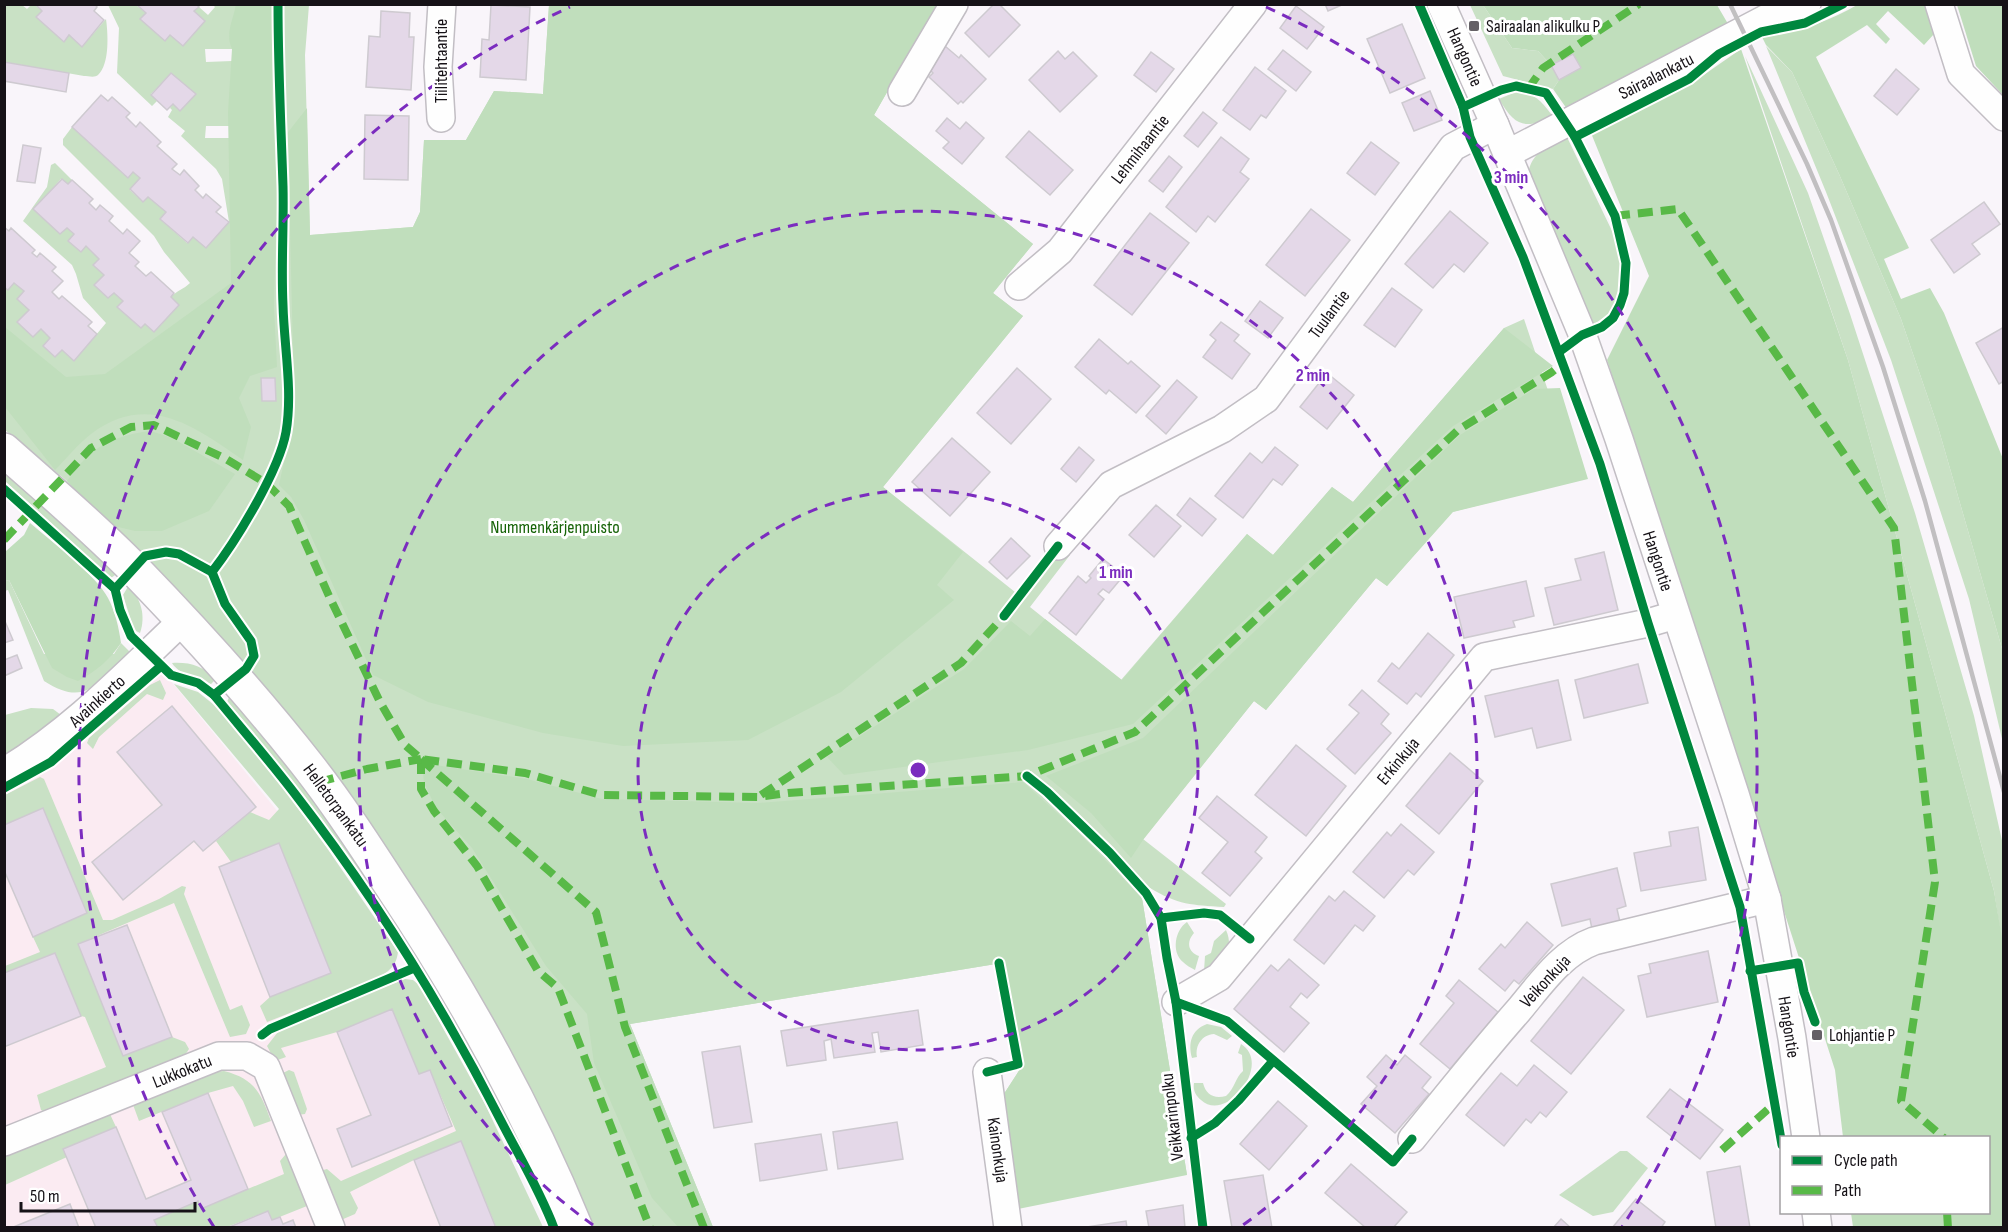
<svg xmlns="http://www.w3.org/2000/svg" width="2008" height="1232" font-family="'Sofia Sans Condensed',sans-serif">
<rect width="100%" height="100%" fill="#f9f5fa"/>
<path fill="#fbebf2" d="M148,653L323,867L481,1139L515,1227L5,1228V772Z"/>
<g fill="#c9e1c5" fill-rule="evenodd">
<path d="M937,4L874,115L1033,244L993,293L1023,316L883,487L1015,592L1054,543L1070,555L1030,607L1121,680L1247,534L1273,555L1332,487L1353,502L1504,328L1524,319L1578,480L1452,512L1387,586L1376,578L1266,710L1254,701L1143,839L1226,904L1224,907C1192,905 1178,905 1150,888L1142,898L1187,1175L1000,1100L1022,1066L1002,963L630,1024L713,1227L593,1228L531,1096L476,994L106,524L67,481L5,430V287L8,290L14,283L24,291L17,299L29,310L18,322L41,329L50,338L43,346L55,357L62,350L74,361L106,323L83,298L76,274L72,265L23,221L47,187L51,165L55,163L72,180L68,184L61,179L34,209L60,234L67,228L74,234L68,241L81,252L86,246L99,259L93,265L104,275L94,285L108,298L114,293L123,301L117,307L141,328L145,324L154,332L179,305L171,297C176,291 184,289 190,283L164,252L154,236L63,145V139L72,127L128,178L133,172L140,178L130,190L143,202L148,197L166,212L160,219L187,243L193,237L206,247L229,222L222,179L216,169L181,136L185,131L168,117L172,110L170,108L173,104L180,111L195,94L171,73L151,94L157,101L152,106L117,73L119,28L108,5H136L146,13L141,19L165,40L170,35L205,21L194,11L199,7L208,15L215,7L213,5H309L305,55L310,235L413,227L420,212L424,140H466L494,91L543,94L549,5ZM205,49H232V61L206,62ZM206,126H229V138H205Z"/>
<path d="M4,5H22L27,9L31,5H35L42,11L36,17L63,41L69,35L82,47L106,19C108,33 110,64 98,75C95,78 88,76 84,76L5,62Z"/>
<path d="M1470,5H1483L1512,48L1538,51L1551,65L1559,80L1553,89L1503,76Z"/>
<path d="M1766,46L1792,72L1839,174L1901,319L1938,427L2003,652V743L1969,599L1891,360L1826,192Z"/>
<path d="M1745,56L1808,193L1850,314L1915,513L1974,716L2003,845V950L1994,891L1848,360Z"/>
<path d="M1518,91C1536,94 1543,103 1554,118C1524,128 1516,128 1499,99Z"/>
<path d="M1566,135L1613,233L1621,262L1620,282L1613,311L1593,325L1528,174C1531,153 1549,144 1566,135Z"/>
<path d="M4,468L118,573L111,578L108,576L5,481Z"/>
<path d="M9,580L44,654H114L121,643L130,652C99,681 87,709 44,681L8,590L5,591V581Z"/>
<path d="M129,585C141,600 146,615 140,633L134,630L123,595Z"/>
<path d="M172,663C190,662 203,666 216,679L211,684C199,679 178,674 172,663Z"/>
<path d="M160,680L166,693L163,700L147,694L99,737L93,749L87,743L89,738L150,685Z"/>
<path d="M174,684L198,692L218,708L286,792L327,848L398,952C396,967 389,971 376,979L267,1022L260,1006L270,997L330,972L279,843L231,862L216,841L250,812L269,820L279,809Z"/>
<path d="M230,695L313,798L422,957L513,1124L562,1227H556C521,1150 485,1073 442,1000C407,942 370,884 329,830C297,786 262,744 227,702Z"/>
<path d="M31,708L53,709L61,715L40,733L5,755V715Z"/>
<path d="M40,777L44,779L103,920H112L159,899L182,886L186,887L184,894L230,1010L242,1005L250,1025L246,1034L230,1037L174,903L78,944L123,1056L172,1037L185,1042L189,1049L185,1055L45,1112L41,1110L37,1095L106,1067L85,1017L81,1016L55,953L5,973V966L40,952L33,937L87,913L43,808L5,825V795Z"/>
<path d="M1187,922L1194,933C1186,942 1188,952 1199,956L1195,970C1191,968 1186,965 1183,962C1171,952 1175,930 1187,922Z"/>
<path d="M1226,930C1231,941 1229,948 1225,960L1204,971L1205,956L1211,953L1214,941Z"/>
<path d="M405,979L413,980L419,985L485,1104L543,1227H496L461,1141L414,1160L350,1192L358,1208L355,1214L341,1220L320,1171L327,1169L341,1181L456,1131L430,1071L419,1074L392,1009L337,1032L281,1048L286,1057L275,1061L267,1046L281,1028Z"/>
<path d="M1207,1024L1221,1027L1232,1036L1227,1040L1214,1034C1202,1035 1195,1045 1197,1057L1192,1058C1188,1043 1191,1030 1207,1024Z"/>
<path d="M1241,1044C1273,1064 1226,1124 1201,1100C1195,1095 1193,1090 1194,1083H1203C1206,1095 1214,1099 1226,1096C1235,1088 1235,1078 1243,1071L1242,1055L1238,1053Z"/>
<path d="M289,1070L294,1072L307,1109L305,1114L297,1115L281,1074Z"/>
<path d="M224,1071C255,1079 261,1093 271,1121L254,1127L243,1101L233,1086L208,1093L139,1121L132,1102L211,1072Z"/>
<path d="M109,1112L116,1127L67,1157L5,1185V1154Z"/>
<path d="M1620,1151H1627L1648,1168L1613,1212L1593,1216L1559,1195Z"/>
<path d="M286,1154L307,1206L272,1220L268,1211L227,1227L154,1228L157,1226L154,1220L198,1201L202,1208L284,1174L280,1161Z"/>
</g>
<g fill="#c0debc">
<path d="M236,4L272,5V99L277,191L274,307L277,367L250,376L239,398L251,427L243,460C195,427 148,391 91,434C78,444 67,458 55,470L5,407V327L66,377L105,374L231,283L228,112L232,49C225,33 233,21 236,4Z"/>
<path d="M549,5H937L874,115L1033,244L993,293L1023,316L883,487L963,552L937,585L954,600L841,692L748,740L623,746L543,733L428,702L373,675L304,520L291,497L279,485L291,430L294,394L289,187L285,136L307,108L310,235L413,227L420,212L424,140H466L494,91L543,94Z"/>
<path d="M1483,5H1717L1731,29L1567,109L1553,89L1559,80L1551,65L1538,51L1512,48Z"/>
<path d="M1857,5H1926L1934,34L1924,45L1888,11L1876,24L1890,39L1886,44L1867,25L1816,57L1909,248L1884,259L1901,299L1930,288L1944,313L2003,459V652L1938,427L1901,319L1839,174L1792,72L1766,45L1762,37C1796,33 1827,22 1857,5Z"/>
<path d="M1957,5H2003V95L1976,66Z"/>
<path d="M1741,49L1848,360L1994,891L2004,950L2003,1227H1853L1851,1213L1988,1212V1138L1843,1137L1835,1070L1607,360L1649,276L1591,133L1695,81Z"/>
<path d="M1504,328L1553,366L1453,426L1133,724L1028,750L844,775L827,757L964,669L1011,621L1030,636L1045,619L1122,680L1247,534L1273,555L1332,487L1353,502Z"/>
<path d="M1560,388L1588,479L1453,512L1387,586L1376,578L1266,710L1254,701L1143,840L1131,858L1091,813L1046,776L1143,738L1460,435L1534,389Z"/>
<path d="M151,431L172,438L235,474L209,511L162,531H135L106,524L67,481C74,472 81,462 89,455C105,440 130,433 151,431Z"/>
<path d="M30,523C51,541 97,576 108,598C115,611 119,628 121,643C110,660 96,671 78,681L67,677L52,668L9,580L5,581V552L24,535Z"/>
<path d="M422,763L527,779L602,799L758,803L1023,782L1078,832L1142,898L1187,1175L1018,1209L1000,1100L1022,1066L1002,963L630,1024L713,1227H678L652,1198L594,1063L587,1014L546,966L472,848L436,808L424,783Z"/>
</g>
<g fill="#e4d8e8" stroke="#cecad0" stroke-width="1.5">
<path d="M35,4H95L97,7L94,11L104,20L82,47L69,35L64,42L36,17L42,11Z"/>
<path d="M136,4H196L199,7L194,11L205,21L183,46L170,35L165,41L140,19L146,13Z"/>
<path d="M994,4H999L1020,25L989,57L965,33Z"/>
<path d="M1325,4H1344L1328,11Z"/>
<path d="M491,5L530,7L526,80L480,77L482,39L489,40Z"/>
<path d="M1296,6L1324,27L1307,49L1280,28Z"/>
<path d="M381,11L410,13L409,37H414L411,90L366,87L369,36L380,37Z"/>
<path d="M1402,24L1425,78L1390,93L1367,39Z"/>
<path d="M945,46L959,58L961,55L986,79L963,103L961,101L958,104L929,77L933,73L926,66Z"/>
<path d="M1283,50L1311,72L1296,91L1268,69Z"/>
<path d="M1058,51L1065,59L1073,52L1097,76L1060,112L1029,80Z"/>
<path d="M1151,52L1174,69L1156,92L1134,75Z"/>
<path d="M1573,54L1581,68L1559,80L1551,65Z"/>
<path d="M4,62L69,73L66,92L4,81Z"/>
<path d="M1255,67L1286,91L1266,118L1261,115L1250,130L1223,110Z"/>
<path d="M1896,69L1919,89L1897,115L1874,96Z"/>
<path d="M171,73L196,94L180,111L173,104L167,110L151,95Z"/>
<path d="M1430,91L1442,120L1414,131L1402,103Z"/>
<path d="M101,95L108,101L112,97L130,113L126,117L136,127L140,122L161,142L157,146L177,164L172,169L180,175L184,170L199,186L195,190L203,198L206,194L221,207L216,212L229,222L206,248L193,237L188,243L160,219L166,212L148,197L143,202L130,189L140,178L133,172L128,178L72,127Z"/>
<path d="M1203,112L1217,123L1198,147L1184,136Z"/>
<path d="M365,115L409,116L408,180L364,179Z"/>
<path d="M947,118L960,129L966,122L984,138L962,164L943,148L949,142L936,131Z"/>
<path d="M1029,131L1073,170L1050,195L1006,157Z"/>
<path d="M1221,137L1249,159L1240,172L1249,179L1215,222L1208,216L1196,232L1166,207Z"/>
<path d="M1371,142L1399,163L1375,195L1347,173Z"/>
<path d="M23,145L41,148L35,183L17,181Z"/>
<path d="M1169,156L1182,167L1163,192L1149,181Z"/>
<path d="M62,179L68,184L72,180L93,199L89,203L96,210L100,205L113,216L109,221L123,234L127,229L140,241L129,253L139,262L135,266L146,276L151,272L174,293L171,297L179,305L154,332L145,324L141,328L117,307L123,301L114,293L108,298L94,285L104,275L93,265L99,259L86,246L81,252L68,241L74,234L67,228L60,234L33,209Z"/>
<path d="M1984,202L2000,224L1972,244L1980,254L1954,273L1931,240Z"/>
<path d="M1311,209L1350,240L1305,296L1266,265Z"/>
<path d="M1450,211L1488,243L1464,272L1454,264L1433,288L1405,264Z"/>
<path d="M1150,213L1189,243L1132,315L1094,285Z"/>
<path d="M4,227L9,231L11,228L35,250L32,253L37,257L40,253L56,267L52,271L63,281L52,292L59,299L62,296L92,322L88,326L97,334L74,361L62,350L55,357L43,346L50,338L41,329L33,337L17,322L29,310L17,299L24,291L14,283L8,290L4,287Z"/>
<path d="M1392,288L1422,310L1395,347L1364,325Z"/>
<path d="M1260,301L1283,318L1268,338L1245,321Z"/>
<path d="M1221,322L1239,335L1234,341L1250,354L1232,379L1203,357L1216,340L1210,335Z"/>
<path d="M2004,327V381L1999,384L1976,343Z"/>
<path d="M1099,339L1128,364L1131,361L1160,386L1136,413L1109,390L1106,394L1075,367Z"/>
<path d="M1017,368L1051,399L1011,444L977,413Z"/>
<path d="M1327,373L1354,395L1327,429L1300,407Z"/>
<path d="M261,378H275L276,401H262Z"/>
<path d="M1177,380L1197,397L1166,434L1146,416Z"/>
<path d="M952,438L990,472L950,516L912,482Z"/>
<path d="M1079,447L1094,460L1076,482L1061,469Z"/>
<path d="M1275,447L1298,465L1282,485L1273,479L1243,518L1215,496L1250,453L1262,463Z"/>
<path d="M1190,498L1216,519L1202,536L1177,515Z"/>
<path d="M1156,505L1181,526L1154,557L1129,535Z"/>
<path d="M1011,538L1030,556L1007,579L989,562Z"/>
<path d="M1604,552L1618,610L1554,625L1545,588L1581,580L1575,559Z"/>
<path d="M1103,559L1124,575L1109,593L1103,589L1098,594L1104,599L1076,635L1049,613L1078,576L1086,583L1091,578L1089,576Z"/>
<path d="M1526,581L1534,616L1513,621L1515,627L1464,638L1454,597Z"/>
<path d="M4,619L13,640L4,643Z"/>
<path d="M1428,633L1454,655L1421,697L1416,693L1407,704L1378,681L1392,663L1399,669Z"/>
<path d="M17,655L22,668L4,676V660Z"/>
<path d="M1638,664L1648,703L1584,718L1575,680Z"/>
<path d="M1558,680L1571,740L1537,748L1532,728L1495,737L1485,696Z"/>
<path d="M1362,690L1389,714L1381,724L1391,733L1355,774L1327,749L1359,713L1349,705Z"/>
<path d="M172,706L256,807L203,851L194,841L123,900L92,862L162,805L117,752Z"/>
<path d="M1296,745L1346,786L1306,836L1255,795Z"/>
<path d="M1450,753L1483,781L1439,834L1406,806Z"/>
<path d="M1217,796L1267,837L1255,852L1262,858L1230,896L1202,873L1228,842L1199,818Z"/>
<path d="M43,808L87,913L33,937L4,870V825Z"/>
<path d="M1401,824L1434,852L1414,875L1408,870L1384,898L1353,872L1387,832L1391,836Z"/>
<path d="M1698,827L1706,880L1641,891L1634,853L1671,846L1669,832Z"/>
<path d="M279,843L331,973L270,997L219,867Z"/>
<path d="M1617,868L1626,906L1617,909L1620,922L1592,929L1590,919L1562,926L1551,884Z"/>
<path d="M1344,891L1375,916L1363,931L1355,925L1324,964L1294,940L1329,896L1335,901Z"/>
<path d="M1527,922L1553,945L1519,984L1514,980L1505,991L1479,969L1501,944L1505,948Z"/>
<path d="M127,925L172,1037L123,1056L78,944Z"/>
<path d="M1708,951L1718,1002L1647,1017L1638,976L1651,973L1649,964Z"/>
<path d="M55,953L81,1016L4,1047V973Z"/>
<path d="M1289,959L1319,985L1307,998L1301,993L1290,1007L1309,1023L1284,1052L1234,1009L1271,965L1278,971Z"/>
<path d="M1583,977L1624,1010L1571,1074L1531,1041Z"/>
<path d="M1459,980L1498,1012L1450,1069L1420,1044L1454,1003L1446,996Z"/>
<path d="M392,1009L419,1074L430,1070L452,1126L352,1167L337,1129L371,1115L337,1032Z"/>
<path d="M918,1010L923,1045L881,1052L878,1032L872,1033L875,1052L834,1058L831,1039L824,1041L826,1060L787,1066L781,1031Z"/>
<path d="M740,1046L752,1122L714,1128L702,1052Z"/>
<path d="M1386,1055L1397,1065L1405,1055L1431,1077L1422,1088L1429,1094L1395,1133L1361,1104L1377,1086L1367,1077Z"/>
<path d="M1534,1065L1567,1092L1546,1117L1540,1112L1531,1123L1526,1119L1504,1146L1466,1115L1501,1073L1517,1086Z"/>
<path d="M1670,1089L1723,1130L1700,1159L1647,1117Z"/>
<path d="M208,1093L248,1189L201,1209L198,1201L154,1220L157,1226L154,1228H96L63,1149L116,1127L146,1199L191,1180L162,1112Z"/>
<path d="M1278,1101L1307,1126L1269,1170L1240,1144Z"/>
<path d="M897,1122L903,1159L838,1169L833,1132Z"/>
<path d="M821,1134L827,1170L760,1181L755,1144Z"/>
<path d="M461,1141L496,1228H441L414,1160Z"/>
<path d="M1351,1164L1407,1212L1393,1228H1366L1325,1193Z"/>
<path d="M1740,1166L1750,1228H1716L1707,1172Z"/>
<path d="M1263,1175L1272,1228H1232L1224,1181Z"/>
<path d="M1636,1199L1665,1222L1661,1228H1612Z"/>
<path d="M70,1204L79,1228H11Z"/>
<path d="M1183,1205L1185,1228H1149L1146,1211Z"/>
<path d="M268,1211L272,1220L280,1217L283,1224L293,1220L296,1228H227Z"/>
<path d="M1561,1219L1571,1228H1553Z"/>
<path d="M1126,1221L1127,1228H1080Z"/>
</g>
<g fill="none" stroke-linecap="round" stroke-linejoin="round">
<defs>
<g id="minor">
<path d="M1441,4L1495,125L1581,331L1619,439L1735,794L1767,899L1792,1038L1806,1138"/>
<path d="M1939,4L1961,74L2004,117"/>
<path d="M902,92L954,4"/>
<path d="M441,118L438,67L442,4"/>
<path d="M1507,154L1769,17L1807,4"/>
<path d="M1019,286L1060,251L1253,4"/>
<path d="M1058,546L1111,485L1222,429L1266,399L1453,147L1495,125"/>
<path d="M4,772C74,729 124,676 182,621"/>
<path d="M1176,1002L1219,977L1484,657L1648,623L1675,615"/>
<path d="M987,1072L1008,1228"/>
<path d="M1412,1139C1447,1096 1481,1053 1518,1011C1540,985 1561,953 1594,941L1767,899"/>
<path d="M4,1142L219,1056H247L266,1067L331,1228"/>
<path d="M1816,1212L1818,1228"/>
</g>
<path id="tertiary" d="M4,450C48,489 93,527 134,569C195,632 255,698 309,767C338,804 364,844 390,884C463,993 526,1106 576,1228"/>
</defs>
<use href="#minor" stroke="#c2bec4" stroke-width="30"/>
<use href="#tertiary" stroke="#c2bec4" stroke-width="36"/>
<use href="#minor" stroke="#fefefe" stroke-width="27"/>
<use href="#tertiary" stroke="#fefefe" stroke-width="33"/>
<path stroke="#c1bfc1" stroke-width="4.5" d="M1730,4L1807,164L1831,220L1883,367L1925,501L2004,792"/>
<g stroke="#58b947" stroke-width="8" stroke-dasharray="15 8" stroke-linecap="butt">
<path d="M1528,89L1543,68L1639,4"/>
<path d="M1615,216L1678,209L1894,528L1935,882L1901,1101L1944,1138"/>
<path d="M4,540L91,448L131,427L154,425L226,459L266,483L289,506L329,596L380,702L405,745L421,759L525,773L601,795L758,797L788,793L1027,776L1135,732L1458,430L1552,372L1563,363"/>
<path d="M421,759L596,912L625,1027L704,1228"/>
<path d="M421,759V789L434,811L477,866L538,971L558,988L650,1228"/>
<path d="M319,782L367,769L421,759"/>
<path d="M761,795L961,663L1004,616"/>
<path d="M1722,1150L1774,1104"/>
<path d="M1947,1212L1948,1228"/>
</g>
<defs>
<g id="cycleway">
<path d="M1419,4L1463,107L1470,137L1523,257L1600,464L1648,623L1740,907L1782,1145"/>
<path d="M1463,107L1501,90L1516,86L1546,93L1575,137L1615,216L1626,263L1624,293L1620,305L1613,318L1602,327L1582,335L1559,352"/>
<path d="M1575,137L1689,79L1719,54L1761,32L1805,23L1843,4"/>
<path d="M4,489L115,589L120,610L131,636L171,675L198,683L214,695C241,728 269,760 295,794C374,896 443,1007 501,1121C519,1156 540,1191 554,1228"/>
<path d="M115,589L145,556L166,552L179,554L212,572"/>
<path d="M1004,616L1058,546"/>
<path d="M214,695L246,669L254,656L251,641L225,604L212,572C236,541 279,471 286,432C293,391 284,346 283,305C281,265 284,226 283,186C281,126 278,65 278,4"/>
<path d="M1027,776L1047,792L1110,853L1146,893L1161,918L1167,958L1176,1002L1203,1228"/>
<path d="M4,788L51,762L161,666"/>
<path d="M1161,918L1204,913L1220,915L1250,939"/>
<path d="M1750,971L1798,963L1804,992L1815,1022"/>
<path d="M1176,1002L1227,1021L1393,1162L1412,1139"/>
<path d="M262,1035L270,1029L414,968"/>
<path d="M987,1072L1018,1064L999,963"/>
<path d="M1191,1138L1215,1123L1239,1100L1273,1061"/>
</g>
</defs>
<use href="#cycleway" stroke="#fff" stroke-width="13"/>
<use href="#cycleway" stroke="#00873e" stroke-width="9"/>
</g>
<g fill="none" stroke="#7b2cbf" stroke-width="3" stroke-dasharray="10 8">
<circle cx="918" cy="770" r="280"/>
<path d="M593 1225A559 559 0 1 1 1243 1225"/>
<path d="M214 1227A839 839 0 0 1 570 7M1266 7A839 839 0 0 1 1622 1227"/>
</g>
<g fill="#656166" stroke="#fff" stroke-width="2">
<rect x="1468" y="20" width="12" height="12" rx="3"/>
<rect x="1811" y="1029" width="12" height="12" rx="3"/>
</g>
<g text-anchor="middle" stroke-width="6" stroke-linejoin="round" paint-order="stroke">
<g font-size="18" fill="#161217" stroke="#fff" text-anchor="start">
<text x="1486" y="32">Sairaalan alikulku P</text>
<text x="1829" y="1041">Lohjantie P</text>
</g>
<g font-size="18" fill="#161217" stroke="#fff">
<text transform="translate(1465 57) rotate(66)" y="6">Hangontie</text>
<text transform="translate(441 61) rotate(-90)" y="6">Tiilitehtaantie</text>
<text transform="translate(1656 76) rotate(-27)" y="6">Sairaalankatu</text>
<text transform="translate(1140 149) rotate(-52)" y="6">Lehmihaantie</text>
<text transform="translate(1329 314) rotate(-53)" y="6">Tuulantie</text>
<text transform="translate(1658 561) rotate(72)" y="6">Hangontie</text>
<text transform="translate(97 701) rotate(-42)" y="6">Avainkierto</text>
<text transform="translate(1398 761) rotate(-50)" y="6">Erkinkuja</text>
<text transform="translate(336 805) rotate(54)" y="6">Helletorpankatu</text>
<text transform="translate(1545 981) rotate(-47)" y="6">Veikonkuja</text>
<text transform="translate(1789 1027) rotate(81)" y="6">Hangontie</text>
<text transform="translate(182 1071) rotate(-22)" y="6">Lukkokatu</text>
<text transform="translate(1172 1117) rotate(-97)" y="6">Veikkarinpolku</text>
<text transform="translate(998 1150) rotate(82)" y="6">Kainonkuja</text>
</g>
<g font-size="18" fill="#166307" stroke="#fff">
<text x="555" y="533">Nummenkärjenpuisto</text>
</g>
</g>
<circle cx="918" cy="770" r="9" fill="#7b2cbf" stroke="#fff" stroke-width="3"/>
<g font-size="18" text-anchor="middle" font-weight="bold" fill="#7b2cbf" stroke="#fff" stroke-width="6" stroke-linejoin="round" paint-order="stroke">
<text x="1511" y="183">3 min</text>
<text x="1313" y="381">2 min</text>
<text x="1116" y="578">1 min</text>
</g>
<rect width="2008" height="1232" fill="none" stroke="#161217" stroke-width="12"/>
<rect x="1780" y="1136" width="210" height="78" fill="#ffffff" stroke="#a2a0a2" stroke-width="1.5"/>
<rect x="1792" y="1156" width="30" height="9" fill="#00873e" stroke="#a2a0a2" stroke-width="1.5"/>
<text x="1834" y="1166" font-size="18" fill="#161217">Cycle path</text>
<rect x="1792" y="1186" width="30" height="9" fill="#58b947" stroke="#a2a0a2" stroke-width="1.5"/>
<text x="1834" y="1196" font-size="18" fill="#161217">Path</text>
<path d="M21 1202v9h174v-9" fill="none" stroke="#161217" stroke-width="3"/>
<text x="30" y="1202" font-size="18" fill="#161217" stroke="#ffffff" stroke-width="4.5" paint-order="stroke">50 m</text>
</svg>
